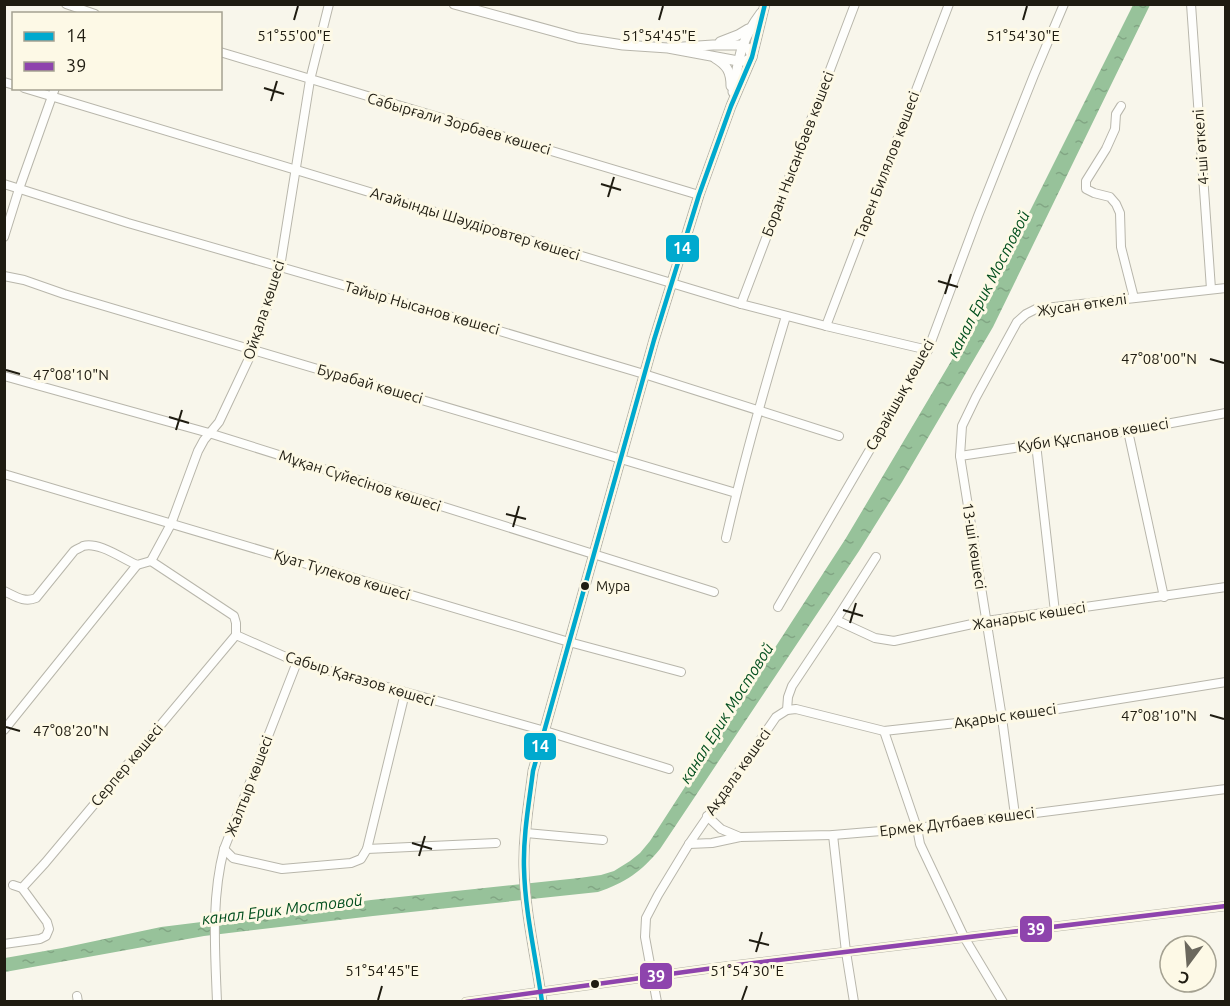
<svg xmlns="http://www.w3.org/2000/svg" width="1230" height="1006" font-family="Ubuntu,sans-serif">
<defs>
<pattern id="water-ripples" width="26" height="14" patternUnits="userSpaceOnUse" patternTransform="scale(1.5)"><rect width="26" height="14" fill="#97c29a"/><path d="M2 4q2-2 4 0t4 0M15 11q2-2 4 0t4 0" fill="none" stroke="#82a684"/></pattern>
</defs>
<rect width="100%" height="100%" fill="#f8f6eb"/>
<path fill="url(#water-ripples)" d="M1133,5H1150L993,327L902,482L859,551L660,849C642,871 625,883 598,892L373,916L204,936L5,972V958L62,948L161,927L314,908L371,900L579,878L601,875L614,871L630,861L640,853L650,841L846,538L975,321Z"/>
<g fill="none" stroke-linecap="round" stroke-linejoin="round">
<defs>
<g id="minor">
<path d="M66,4L95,14"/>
<path d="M1191,4L1211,289"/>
<path d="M220,52L699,195"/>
<path d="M4,82L14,85"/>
<path d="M24,88L741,304L826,326L928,350"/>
<path d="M1121,106L1116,114L1115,129L1106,149L1086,181V189L1094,193L1110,197L1116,204L1120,213L1121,247L1134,298"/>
<path d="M4,184L128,223L412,305L644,374L839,436"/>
<path d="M4,237L19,189L55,88"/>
<path d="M4,276L24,280L64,294L736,493"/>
<path d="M741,304L855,4"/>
<path d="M826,326L949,4"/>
<path d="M4,376L209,433L714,592"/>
<path d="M1128,431L1164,597"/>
<path d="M1036,444L1055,612"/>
<path d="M960,456L1128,431L1226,413"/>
<path d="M4,474L569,642L681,672"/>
<path d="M726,538C743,463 764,389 786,316"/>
<path d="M151,561L171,524L198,451L204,440L219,422L253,350L280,267L310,80L329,4"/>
<path d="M4,591C15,596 24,603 36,598L74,551C75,550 82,547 83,546C98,541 123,559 137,565L151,561L234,616L236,623V635L297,662L545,731L669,769"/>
<path d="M778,607L928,350L978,216L1034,75L1064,4"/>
<path d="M836,620L875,638L894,641L986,621L1226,587"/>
<path d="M787,710L796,709L884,731L1002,718L1226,682"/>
<path d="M4,730L137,565"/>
<path d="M884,731L917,828L920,844L964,937L1003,1002"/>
<path d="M1015,815L1002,718L960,456L962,426L976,397L1017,322L1026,314L1036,309L1226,288"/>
<path d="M707,816L721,829L740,837"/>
<path d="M526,833L603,840"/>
<path d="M833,835L846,952L854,1002"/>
<path d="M689,844L712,843L740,837L833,835L917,828L1226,789"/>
<path d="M224,849L233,858L282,869L351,863L361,859L367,849L496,843"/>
<path d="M367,849L405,693"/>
<path d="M13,885L22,888L45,863L236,635"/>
<path d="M4,944L40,939L46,936L49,929L47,922L22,888"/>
<path d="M77,996L78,1002"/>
<path d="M217,1002C215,950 211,899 224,849L297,662"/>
<path d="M466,1002L721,967L1226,906"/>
<path d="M657,1002L645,937L646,918L658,895L689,844L776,717L787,710L788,697L792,686L836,620L876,557"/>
</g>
<g id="major">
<path d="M454,4L578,38L623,45L668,48L713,45H742L749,49L752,57L746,61H738L668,48"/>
<path d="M720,42L738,35L748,29"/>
<path d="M715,58C727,65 731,72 731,86"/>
<path d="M733,92C739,58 740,41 761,13"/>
<path d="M542,1002C536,957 525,913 524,868C523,836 529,803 533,771L654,340L699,195L731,106L752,57L765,4"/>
</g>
</defs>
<use href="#minor" stroke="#b8b6ab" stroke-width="10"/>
<use href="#major" stroke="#b8b6ab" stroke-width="11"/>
<use href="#minor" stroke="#fefefc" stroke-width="8"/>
<use href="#major" stroke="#fefefc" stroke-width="9"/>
<defs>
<path id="bus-1" d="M542,1002C536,957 525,913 524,868C523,836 529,803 533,771L654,340L699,195L731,106L752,57L765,4"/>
<path id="bus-2" d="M466,1002L721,967L1226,906"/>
</defs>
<use href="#bus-1" stroke="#fdf9e6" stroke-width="9"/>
<use href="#bus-2" stroke="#fdf9e6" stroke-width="9"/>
<use href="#bus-1" stroke="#00a9ce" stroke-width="4.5"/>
<use href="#bus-2" stroke="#8e44ad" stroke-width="4.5"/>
</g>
<path fill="none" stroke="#1f1c11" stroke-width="2" d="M294,20L298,6M659,20L663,6M1023,20L1027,6M264,88L284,94M271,101L277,81M601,184L621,190M608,197L614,177M938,281L958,287M945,294L951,274M1210,359L1224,363M6,370L20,374M169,417L189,423M176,430L182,410M506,514L526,519M513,527L519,506M843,610L863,616M850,623L856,603M1210,715L1224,719M6,727L20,731M412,843L432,849M419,856L425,836M749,940L769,945M756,952L762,932M378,1000L382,986M742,1000L747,986"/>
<g fill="#1f1c11" stroke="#fdf9e6" stroke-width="2">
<circle cx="585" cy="586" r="5"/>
<circle cx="595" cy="984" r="5"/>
</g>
<g text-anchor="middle" stroke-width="6" stroke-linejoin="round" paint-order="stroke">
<g font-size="14" fill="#1f1c11" stroke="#fdf9e6" text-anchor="start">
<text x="596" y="591">Мура</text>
</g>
<g font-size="15" fill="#1f1c11" stroke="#fdf9e6">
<text transform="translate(459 124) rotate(16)" y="5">Сабырғали Зорбаев көшесі</text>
<text transform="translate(1201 147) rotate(-94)" y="5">4-шi өткелi</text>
<text transform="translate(798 154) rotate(-69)" y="5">Боран Нысанбаев көшесі</text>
<text transform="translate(887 165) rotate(-69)" y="5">Тарен Билялов көшесі</text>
<text transform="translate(475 224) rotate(17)" y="5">Агайынды Шәудіровтер көшесi</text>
<text transform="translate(1082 305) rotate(-8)" y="5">Жусан өткелі</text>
<text transform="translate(422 308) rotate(16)" y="5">Тайыр Нысанов көшесi</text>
<text transform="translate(264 310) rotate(-72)" y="5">Ойқала көшесі</text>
<text transform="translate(370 384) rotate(16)" y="5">Бурабай көшесi</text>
<text transform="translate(900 395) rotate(-61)" y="5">Сарайшық көшесі</text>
<text transform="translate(1093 435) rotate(-9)" y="5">Куби Құспанов көшесi</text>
<text transform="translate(360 481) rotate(18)" y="5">Мұқан Сүйесінов көшесі</text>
<text transform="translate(974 546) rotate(81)" y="5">13-ші көшесi</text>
<text transform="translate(342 575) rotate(17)" y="5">Қуат Түлеков көшесі</text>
<text transform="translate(1029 616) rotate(-9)" y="5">Жанарыс көшесі</text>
<text transform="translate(360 679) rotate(17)" y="5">Сабыр Қағазов көшесі</text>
<text transform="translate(1005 716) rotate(-8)" y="5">Ақарыс көшесi</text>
<text transform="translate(127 765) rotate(-50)" y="5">Серпер көшесі</text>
<text transform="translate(738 772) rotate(-55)" y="5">Ақдала көшесі</text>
<text transform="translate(249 786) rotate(-69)" y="5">Жалтыр көшесі</text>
<text transform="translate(957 822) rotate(-7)" y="5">Ермек Дүтбаев көшесi</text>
</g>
<g font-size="16" font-style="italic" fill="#034f1e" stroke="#fdf9e6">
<text transform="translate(988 284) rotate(-63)" y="6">канал Ерик Мостовой</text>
<text transform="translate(726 713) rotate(-58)" y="6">канал Ерик Мостовой</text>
<text transform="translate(282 909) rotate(-7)" y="6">канал Ерик Мостовой</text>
</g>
</g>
<g font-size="15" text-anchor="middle" fill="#1f1c11" stroke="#fdf9e6" stroke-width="6" stroke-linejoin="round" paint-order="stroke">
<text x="294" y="41">51°55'00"E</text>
<text x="659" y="41">51°54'45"E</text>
<text x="1023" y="41">51°54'30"E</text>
<text x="1159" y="364">47°08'00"N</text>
<text x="71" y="380">47°08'10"N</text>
<text x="1159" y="721">47°08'10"N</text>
<text x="71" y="736">47°08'20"N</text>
<text x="382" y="976">51°54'45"E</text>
<text x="747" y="976">51°54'30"E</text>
</g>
<g stroke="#fdf9e6" stroke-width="2">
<rect x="665" y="234" width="35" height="29" rx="6" fill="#00a9ce"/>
<rect x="523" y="732" width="34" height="29" rx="6" fill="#00a9ce"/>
<rect x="1019" y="915" width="34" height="28" rx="6" fill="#8e44ad"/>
<rect x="639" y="962" width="34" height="28" rx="6" fill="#8e44ad"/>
</g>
<g font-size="16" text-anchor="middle" font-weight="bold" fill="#fff">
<text x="682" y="254">14</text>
<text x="540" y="752">14</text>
<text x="1036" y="935">39</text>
<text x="656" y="982">39</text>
</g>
<rect width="1230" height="1006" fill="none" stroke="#1f1c11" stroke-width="12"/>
<rect x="12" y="12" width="210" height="78" fill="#fdf9e6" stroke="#a4a191" stroke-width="1.5"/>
<rect x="24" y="32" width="30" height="9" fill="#00a9ce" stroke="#a4a191" stroke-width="1.5"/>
<text x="66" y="42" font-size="18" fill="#1f1c11">14</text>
<rect x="24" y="62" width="30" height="9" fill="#8e44ad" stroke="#a4a191" stroke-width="1.5"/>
<text x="66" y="72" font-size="18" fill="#1f1c11">39</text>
<g transform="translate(1188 964) rotate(196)"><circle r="28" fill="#fdf9e6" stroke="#a4a191" stroke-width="1.5"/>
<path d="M0-4.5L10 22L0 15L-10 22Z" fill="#6b685d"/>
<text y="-9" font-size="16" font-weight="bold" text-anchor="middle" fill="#1f1c11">С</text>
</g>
</svg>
